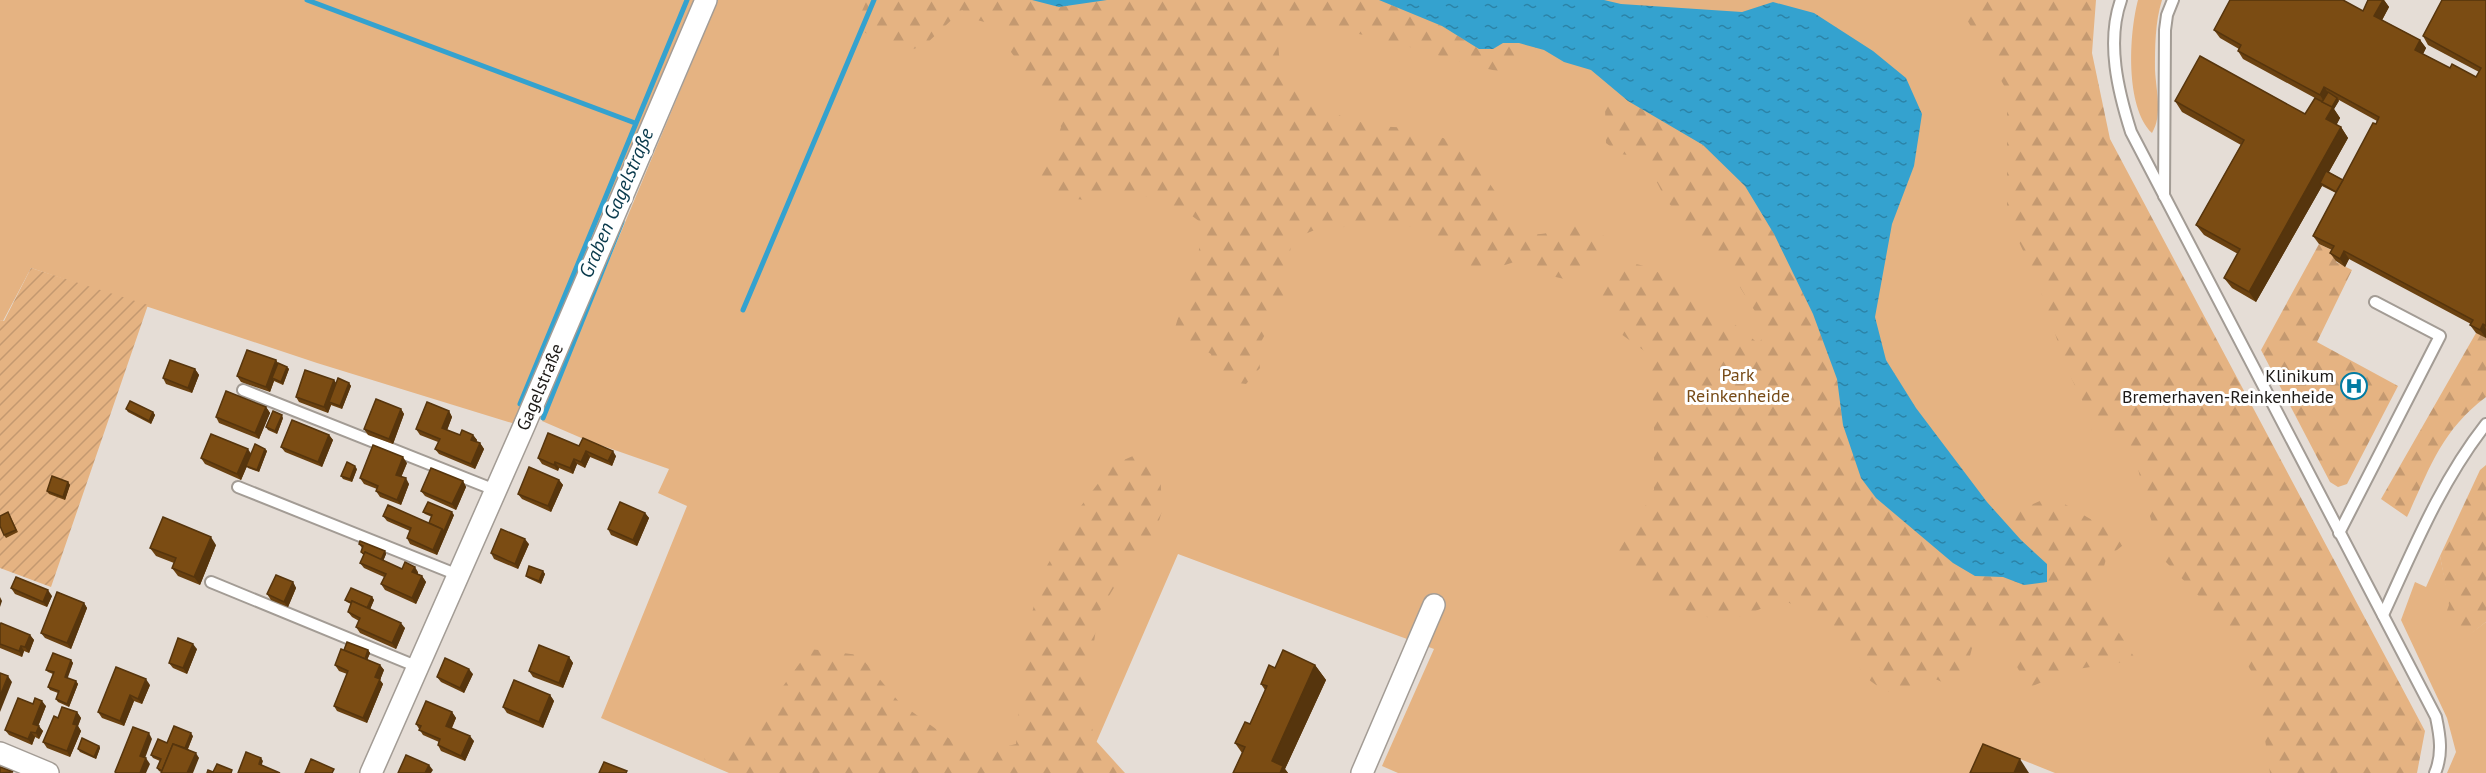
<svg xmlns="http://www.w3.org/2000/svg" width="2486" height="773" font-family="'PT Sans',sans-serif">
<defs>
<pattern id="forest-firs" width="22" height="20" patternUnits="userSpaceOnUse" patternTransform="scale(1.5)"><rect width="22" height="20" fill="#e5b382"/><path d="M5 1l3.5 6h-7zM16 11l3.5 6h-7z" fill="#c49970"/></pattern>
<pattern id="garden-furrows" width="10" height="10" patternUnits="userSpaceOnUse" patternTransform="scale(1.5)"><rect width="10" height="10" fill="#e5b382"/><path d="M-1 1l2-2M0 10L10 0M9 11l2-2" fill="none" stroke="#c49970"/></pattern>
<pattern id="water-ripples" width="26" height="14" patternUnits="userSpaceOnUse" patternTransform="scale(1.5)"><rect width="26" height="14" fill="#34a2cf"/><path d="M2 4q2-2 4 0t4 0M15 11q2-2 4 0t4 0" fill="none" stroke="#2b83a7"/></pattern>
</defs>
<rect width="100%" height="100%" fill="#e5ddd6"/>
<g fill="#e5b382">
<path d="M0,0H697L515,424L317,363L31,268L3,321L0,320Z"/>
<path d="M718,0H1986L2382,773H2055L1990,747L1977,773H1398L1382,766L1434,649L1178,554L1083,773H729L601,718L687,506L658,493L669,469L586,440L542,421Z"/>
<path d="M2138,0H2162C2155,22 2155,47 2155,70C2156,91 2163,115 2152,133C2125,107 2129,34 2138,0Z"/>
<path d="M2440,556L2450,605L2467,636L2486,622V773H2447L2456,752L2447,718L2401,620L2415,582L2426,587Z"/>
</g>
<g fill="url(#forest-firs)">
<path d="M867,0H1032L1060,7L1107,0H1379L1442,26L1479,49H1493L1503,43H1519V66L1513,74C1435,61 1357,19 1277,29L1279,55L1289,87L1341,116L1374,126L1412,128L1474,148L1485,162L1486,178L1502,202L1514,232C1525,233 1541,237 1552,231C1562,225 1561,220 1575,215L1612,242L1573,281L1534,272L1521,259C1486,274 1478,269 1444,257L1433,229L1385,224L1317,229L1291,240L1287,295L1257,349L1260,368L1246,384L1216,380L1211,354L1201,348L1176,344L1174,331L1199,250L1203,224L1184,210L1165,207L1143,195L1123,191L1108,197L1085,200L1051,196L1041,176L1042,155L1055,146L1061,127L1052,109L1011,52L1003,27L977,20L962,10L925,45L899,54L855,26Z"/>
<path d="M1956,0H2096L2092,53L2110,139L2425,731L2417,773H2270L2256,679L2218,616L2164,560L2147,507L2136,460L2112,438L2092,431L2090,417L2067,369L2038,283L2007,216V91Z"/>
<path d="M1628,101L1703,145L1745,186L1774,234L1813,314L1837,379L1843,425L1876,498L1975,576L2003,577L2024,585L2021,540L2002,518L2051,496L2128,541L2106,559L2096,596L2136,660L2071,670L2028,688L2013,659L2011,638L1988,624L1975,637L1966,671L1944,683L1927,675L1916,686L1888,692C1859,677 1858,666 1849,636L1826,620L1783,600C1769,605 1744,617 1731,619C1696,623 1631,586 1614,557L1635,525L1654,490V419L1650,355L1621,334L1596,291C1603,278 1610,267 1626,264C1654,257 1736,325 1759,344L1766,329L1738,284L1666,200L1644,157L1620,154L1606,143L1605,107Z"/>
<path d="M2319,244L2340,254L2336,262L2352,270L2317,342L2398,386L2347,484L2338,487L2330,482L2261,350Z"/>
<path d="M2476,333L2486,337V397C2441,431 2430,468 2407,517L2381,499Z"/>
<path d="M1140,453L1160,467L1162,511L1153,540L1129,563L1098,614L1085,706L1096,741L1125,773H736L704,759L755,725L810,649L859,655L900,703L954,742L992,750L1016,744L1025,637L1044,571L1081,506L1112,465Z"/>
<path d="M2486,465V622L2467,637L2452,632L2445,616L2449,605L2440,556L2480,470Z"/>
</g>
<path fill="url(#garden-furrows)" d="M31,268L148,305L51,587L0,568V320L4,321Z"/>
<g fill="url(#water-ripples)">
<path d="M1032,0H1107L1059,7Z"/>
<path d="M1379,0H1604L1621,4L1742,12L1773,2L1814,13L1873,51L1906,78L1922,114L1914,166L1892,224L1875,317L1886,360L1916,408L1987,502L2021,540L2047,564V582L2024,585L2003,577L1975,576L1953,563L1876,498L1861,478L1843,425L1837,379L1813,314L1774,234L1745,186L1703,145L1628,101L1591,70L1564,62L1544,50L1519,43H1503L1493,49H1479L1442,26Z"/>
</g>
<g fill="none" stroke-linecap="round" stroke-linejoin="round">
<g stroke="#34a2cf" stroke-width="5">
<path d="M307,0L635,123"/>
<path d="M743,310L874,0"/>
<path d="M520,404L687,0"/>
<path d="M543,418L622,222"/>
</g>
<defs>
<g id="lane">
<path d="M2121,0C2106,42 2118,91 2131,132L2436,717C2440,736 2443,754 2435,773"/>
<path d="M2164,196L2165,30L2167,15L2173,0"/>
<path d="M243,390L495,490"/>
<path d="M238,487L458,575"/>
<path d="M2339,533L2440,336L2375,302"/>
<path d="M211,582L418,667"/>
<path d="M2383,615C2413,550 2441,481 2486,424"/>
</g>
<g id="street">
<path d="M0,753L48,773"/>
<path d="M371,773L524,426L706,0"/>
<path d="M1362,773L1434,605"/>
</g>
</defs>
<use href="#lane" stroke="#a39c95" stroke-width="14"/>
<use href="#street" stroke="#a39c95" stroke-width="24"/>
<use href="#lane" stroke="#fff" stroke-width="10"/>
<use href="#street" stroke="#fff" stroke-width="21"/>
</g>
<g fill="#6a4110" fill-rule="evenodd">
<path d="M2368,0H2384L2389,7L2382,20L2420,40L2426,48L2423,54L2450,68L2476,77L2479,72L2428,45L2423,36L2486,0V338L2476,333L2470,325L2471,324L2349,259L2345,267L2336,261L2330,253L2332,250L2319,244L2313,236L2336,193L2322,186L2256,302L2232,288L2224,278L2238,254L2204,235L2196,225L2241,145L2182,112L2175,101L2305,114L2315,98L2243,59L2238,51L2239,49L2220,38L2214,30L2363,11ZM2339,100L2377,121L2343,180L2329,172L2348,138L2341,127L2336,125L2340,118L2334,109Z"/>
<path d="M276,360L278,363L287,367L289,369L283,385L274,381L270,392L241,382L237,376Z"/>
<path d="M195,369L199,375L192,393L166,384L163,378Z"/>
<path d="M334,380L336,383H349L351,386L342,409L331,405L328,413L299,402L296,397Z"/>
<path d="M266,407L270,413L259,439L219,423L216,417Z"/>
<path d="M126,409L153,412L155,415L151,424L128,412Z"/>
<path d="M401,409L404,414L393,444L368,435L364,429Z"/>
<path d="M449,411L452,417L447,430L460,435H473L477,440L476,442L480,443L484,449L475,469L439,454L435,449L438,442L420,435L416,429Z"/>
<path d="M283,418L277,434L268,430L266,427Z"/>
<path d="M329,435L333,440L322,467L285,452L281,447Z"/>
<path d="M579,446L616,456L612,466L590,457L585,468L577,464L573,474L559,468L558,471L542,464L538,458Z"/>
<path d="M265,449L267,451L259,472L248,468L247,466L241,480L205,464L201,458L251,454Z"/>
<path d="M407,463L401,477L409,484L401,505L380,497L376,491L377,489L364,484L360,478Z"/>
<path d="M357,469L352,482L343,479L341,476Z"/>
<path d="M559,480L563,485L551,512L522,499L518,494Z"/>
<path d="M463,481L466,487L456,510L425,496L421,491Z"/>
<path d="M68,482L70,485L65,500L49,494L47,491Z"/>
<path d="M8,512L18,532L6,538L4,535Z"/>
<path d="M423,512L454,515L437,555L410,544L407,538L410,531L387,521L383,516L429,523L432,517L425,514Z"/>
<path d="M645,513L649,518L637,546L611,535L608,529Z"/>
<path d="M359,544L385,551L386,554L383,561L402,569L418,572V574L422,576L426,582L416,604L385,590L381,584L384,577L364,568L360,563L364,556L361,552L362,548Z"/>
<path d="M529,544L518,569L494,559L491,553Z"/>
<path d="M216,545L200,585L178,576L172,568L174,563L156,556L150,548Z"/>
<path d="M543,571L545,574L541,584L528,578L526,576Z"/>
<path d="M293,582L296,588L288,607L271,600L267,594Z"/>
<path d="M11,588L52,596L47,607L15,594Z"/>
<path d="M372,597L374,600L370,609L405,628L396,649L360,633L356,627L359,621L352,617L348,612L351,604L347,602L345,600Z"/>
<path d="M84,603L87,608L71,649L45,638L41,633Z"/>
<path d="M0,625L30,635L34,640L29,653L24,651L22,657L0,648Z"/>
<path d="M197,649L187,674L173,668L169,663Z"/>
<path d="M344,650H368L370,653L367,660L380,665L384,670L380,680L383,684L367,723L337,711L334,706L347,674L339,671L335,665Z"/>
<path d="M569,657L573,663L563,688L533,677L529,671Z"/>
<path d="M71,660L73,663L67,678L76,681L78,684L69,707L58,702L56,699L58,693L50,690L48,687L53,674L48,672L46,670Z"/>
<path d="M1315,665L1326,680L1285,769L1288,773H1233L1242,753L1235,743L1250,724L1265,690L1261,684L1275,668Z"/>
<path d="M473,674L464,693L441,682L437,677Z"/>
<path d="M150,685L142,704L134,701L124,726L102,718L98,712Z"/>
<path d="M550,695L554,701L543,728L507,713L503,707Z"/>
<path d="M33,704L46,706L38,726L43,731L39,739L35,737L32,745L9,735L5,730Z"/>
<path d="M77,712L81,718L78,726L81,731L70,757L47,748L43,742L58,718Z"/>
<path d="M452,712L456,718L452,728L474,741L465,761L441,751L438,745L439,742L423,735L416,724Z"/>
<path d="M193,736L188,749L199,758L161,772L159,771L157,768L160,761L153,758L151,755L167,743Z"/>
<path d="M99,746L100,748L96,759L80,752L78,749Z"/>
</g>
<g fill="#56350d">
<path d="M2383,0H2384L2389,7L2380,24L2374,16Z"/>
<path d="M2420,40L2426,48L2421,58L2415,50Z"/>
<path d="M2324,87L2330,95L2325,103L2320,95Z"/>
<path d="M2337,98L2339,101L2334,109L2340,118L2334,130L2326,119Z"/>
<path d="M2341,127L2348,138L2322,184L2320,183L2322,186L2256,302L2249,292Z"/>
<path d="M2344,251L2349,259L2345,267L2340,259Z"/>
<path d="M2483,324L2486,329V338L2480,330Z"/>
<path d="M276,360L279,366L272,378L274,381L270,392L266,387Z"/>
<path d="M287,367L289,369L283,385L281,382Z"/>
<path d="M195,369L199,375L192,393L188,388Z"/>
<path d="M334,380L338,386L329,402L331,405L328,413L324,407Z"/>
<path d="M349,383L351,386L342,409L340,406Z"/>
<path d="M266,407L270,413L259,439L255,433Z"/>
<path d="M401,409L404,414L393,444L389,439Z"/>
<path d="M449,411L452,417L446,433L442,428Z"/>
<path d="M153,412L155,415L151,424L149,421Z"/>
<path d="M282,415L283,418L277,434L275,431Z"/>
<path d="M329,435L333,440L322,467L318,462Z"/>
<path d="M473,435L477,440L475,445L471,440Z"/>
<path d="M480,443L484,449L475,469L471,464Z"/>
<path d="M248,449L252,455L241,480L237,474Z"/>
<path d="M265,449L267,451L259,472L257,470Z"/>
<path d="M586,451L590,457L585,468L581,462Z"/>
<path d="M613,451L616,456L612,466L608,461Z"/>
<path d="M403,457L407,463L400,480L396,475Z"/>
<path d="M574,459L577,464L573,474L570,468Z"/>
<path d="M555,462L559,468L558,471L554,465Z"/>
<path d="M355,466L357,469L352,482L350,479Z"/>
<path d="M406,478L409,484L401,505L397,500Z"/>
<path d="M559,480L563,485L551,512L548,506Z"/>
<path d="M463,481L466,487L456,510L452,504Z"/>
<path d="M68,482L70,485L65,500L63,497Z"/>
<path d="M452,512L454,515L437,555L433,550L442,529Z"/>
<path d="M645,513L649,518L637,546L633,540Z"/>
<path d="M211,537L216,545L200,585L194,577Z"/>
<path d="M525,539L529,544L518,569L515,564Z"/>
<path d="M385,551L386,554L382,564L380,561Z"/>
<path d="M415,567L418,572L416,578L412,572Z"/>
<path d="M543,571L545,574L541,584L539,581Z"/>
<path d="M422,576L426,582L416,604L412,598Z"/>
<path d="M293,582L296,588L288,607L284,602Z"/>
<path d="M48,590L52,596L47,607L43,602Z"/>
<path d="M0,597L2,601L0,607Z"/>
<path d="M372,597L374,600L369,612L367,609Z"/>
<path d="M84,603L87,608L71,649L67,643Z"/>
<path d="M401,623L405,628L396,649L392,643Z"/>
<path d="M30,635L34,640L29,653L25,647Z"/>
<path d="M193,644L197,649L187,674L183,668Z"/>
<path d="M21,646L24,651L22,657L19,651Z"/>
<path d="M368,650L370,653L366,663L364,660Z"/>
<path d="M569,657L573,663L563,688L559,683Z"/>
<path d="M71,660L73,663L67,680L65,677Z"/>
<path d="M380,665L384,670L380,680L383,684L367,723L363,718L375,677Z"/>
<path d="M1315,665L1326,680L1285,769L1288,773H1280L1272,761Z"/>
<path d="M469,669L473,674L464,693L460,688Z"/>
<path d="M8,676L12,682L0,712V696Z"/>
<path d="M146,679L150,685L142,704L138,699Z"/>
<path d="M76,681L78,684L69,707L67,704Z"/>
<path d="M130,695L134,701L124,726L120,721Z"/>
<path d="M550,695L554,701L543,728L539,722Z"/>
<path d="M42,701L46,706L37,729L33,724Z"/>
<path d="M77,712L81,718L78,726L81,731L70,757L67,751L73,724Z"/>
<path d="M452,712L456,718L450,731L446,726Z"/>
<path d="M39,726L43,731L39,739L36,733Z"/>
<path d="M31,732L35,737L32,745L28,739Z"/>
<path d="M149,733L152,739L144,761L140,756Z"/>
<path d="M191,733L193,736L186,753L184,750Z"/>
<path d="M470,736L474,741L465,761L461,756Z"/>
<path d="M99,746L100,748L96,759L94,757Z"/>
<path d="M196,753L199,758L193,773H187Z"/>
<path d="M146,758L150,764L146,773H140Z"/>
<path d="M261,758L263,761L261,767L259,764Z"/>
<path d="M2020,759L2029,773H2014Z"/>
<path d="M429,765L433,770L431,773H425Z"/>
</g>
<g fill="#7b4c13" stroke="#56350d" stroke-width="1.5">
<path d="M2230,0H2343L2363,11L2368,0H2383L2374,16L2420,40L2415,50L2450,68L2452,64L2476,77L2481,68L2423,36L2442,0H2486V326L2483,324L2480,330L2470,325L2473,320L2344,251L2340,259L2330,253L2334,246L2313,236L2373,123L2376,124L2379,117L2324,87L2320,95L2238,51L2241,45L2214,30Z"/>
<path d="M2200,56L2305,114L2315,98L2333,107L2326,119L2341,127L2249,292L2224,278L2240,249L2196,225L2244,140L2175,101Z"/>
<path d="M2328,92L2337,98L2332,107L2322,102Z"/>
<path d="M2326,171L2343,180L2336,192L2320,183Z"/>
<path d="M247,350L276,360L266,387L237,376Z"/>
<path d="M170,360L195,369L188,388L163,378Z"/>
<path d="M278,363L287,367L281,382L272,378Z"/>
<path d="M305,370L334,380L324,407L296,397Z"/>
<path d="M338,378L349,383L340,406L329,402Z"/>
<path d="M226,391L266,407L255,433L216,417Z"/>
<path d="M376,399L401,409L389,439L364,429Z"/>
<path d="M130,401L153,412L149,421L126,409Z"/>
<path d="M427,402L449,411L442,428L460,435L462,430L473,435L471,440L480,443L471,464L435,449L440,439L416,429Z"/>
<path d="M273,411L282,415L275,431L266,427Z"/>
<path d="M292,420L329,435L318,462L281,447Z"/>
<path d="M548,433L579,446L583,438L613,451L608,461L586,451L581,462L574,459L570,468L555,462L554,465L538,458Z"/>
<path d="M211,434L248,449L237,474L201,458Z"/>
<path d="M255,444L265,449L257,470L246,466Z"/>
<path d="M373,445L403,457L396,475L406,478L397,500L376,491L378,486L360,478Z"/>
<path d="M347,462L355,466L350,479L341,476Z"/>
<path d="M529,467L559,480L548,506L518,494Z"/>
<path d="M431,468L463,481L452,504L421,491Z"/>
<path d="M52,476L68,482L63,497L47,491Z"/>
<path d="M428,502L452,512L444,531L442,529L429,523L432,515L423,512Z"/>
<path d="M620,502L645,513L633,540L608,529Z"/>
<path d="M388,505L442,529L433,550L407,538L411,528L383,516Z"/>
<path d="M8,512L16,530L4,535L0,526V516Z"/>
<path d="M163,517L211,537L194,577L172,568L176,558L150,548Z"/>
<path d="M501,529L525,539L515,564L491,553Z"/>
<path d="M360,541L385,551L381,560L365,552L364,554L361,552L363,546L359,544Z"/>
<path d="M365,552L402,569L405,562L415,567L412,572L422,576L412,598L381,584L386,574L360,563Z"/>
<path d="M529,566L543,571L539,581L526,576Z"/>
<path d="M276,575L293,582L284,602L267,594Z"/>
<path d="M16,577L48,590L43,602L11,588Z"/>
<path d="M351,588L372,597L367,608L352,601V603L345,600Z"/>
<path d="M57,592L84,603L67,643L41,633Z"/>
<path d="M352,601L401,623L392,643L356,627L360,618L348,612Z"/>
<path d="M1,623L30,635L25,647L21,646L19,651L0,644V625Z"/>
<path d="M178,638L193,644L183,668L169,663Z"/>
<path d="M347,642L368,650L365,659L344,650Z"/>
<path d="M539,645L569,657L559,683L529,671Z"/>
<path d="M341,649L380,665L375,677L380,679L363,718L334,706L348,671L335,665Z"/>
<path d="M1283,650L1315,665L1272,761L1283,766L1280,773H1233L1245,747L1235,743L1245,722L1250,724L1267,686L1261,684L1269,665L1275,668Z"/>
<path d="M53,653L71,660L65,677L76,681L67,704L56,699L59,691L48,687L54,672L46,670Z"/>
<path d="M445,658L469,669L460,688L437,677Z"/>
<path d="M116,667L146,679L138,699L130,695L120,721L98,712Z"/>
<path d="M0,673L8,676L0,696Z"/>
<path d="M514,680L550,695L539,722L503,707Z"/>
<path d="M18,698L33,704L35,698L42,701L33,724L39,726L36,733L31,732L28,739L5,730Z"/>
<path d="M426,701L452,712L446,726L470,736L461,756L438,745L440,739L419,730L421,726L416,724Z"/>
<path d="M62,707L77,712L73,724L77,725L67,751L43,742L54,716L58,718Z"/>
<path d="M174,726L191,733L185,748L173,744L162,771L157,768L161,759L151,755L158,739L167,743Z"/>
<path d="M133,727L149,733L140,756L146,758L140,773H117L115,772Z"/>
<path d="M82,738L99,746L94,757L78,749Z"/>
<path d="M173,744L196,753L187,773H161Z"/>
<path d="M1983,744L2020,759L2014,773H1970Z"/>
<path d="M246,752L261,758L259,764L280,773H238Z"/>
<path d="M406,755L429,765L425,773H398Z"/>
<path d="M311,759L334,769L332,773H305Z"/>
<path d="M604,762L627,771L626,773H599Z"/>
<path d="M217,764L232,770L231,773H207L208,770L213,772Z"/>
<path d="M0,767L13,772L0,773Z"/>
</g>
<defs>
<symbol id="hospital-ring" viewBox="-11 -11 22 22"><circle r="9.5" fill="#fff" stroke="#017ba2" stroke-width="1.5"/><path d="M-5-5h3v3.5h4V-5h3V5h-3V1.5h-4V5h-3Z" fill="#017ba2"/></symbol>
</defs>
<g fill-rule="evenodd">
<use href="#hospital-ring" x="2339" y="371" width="30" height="30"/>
</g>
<g text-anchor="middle" stroke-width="6" stroke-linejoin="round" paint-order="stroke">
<g font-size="18" fill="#774b17" stroke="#fff">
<text x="1738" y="381">Park<tspan x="1738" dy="21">Reinkenheide</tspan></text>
</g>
<g font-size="18" fill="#1c1916" stroke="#fff" text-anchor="end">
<text x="2334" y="382">Klinikum<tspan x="2334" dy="21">Bremerhaven-Reinkenheide</tspan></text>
</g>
<g font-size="18" fill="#1c1916" stroke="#fff">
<text transform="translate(540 387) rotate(-67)" y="6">Gagelstraße</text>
</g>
<g font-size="20" font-style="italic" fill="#08394b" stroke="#fff">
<text transform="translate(616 203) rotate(-67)" y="7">Graben Gagelstraße</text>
</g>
</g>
</svg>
